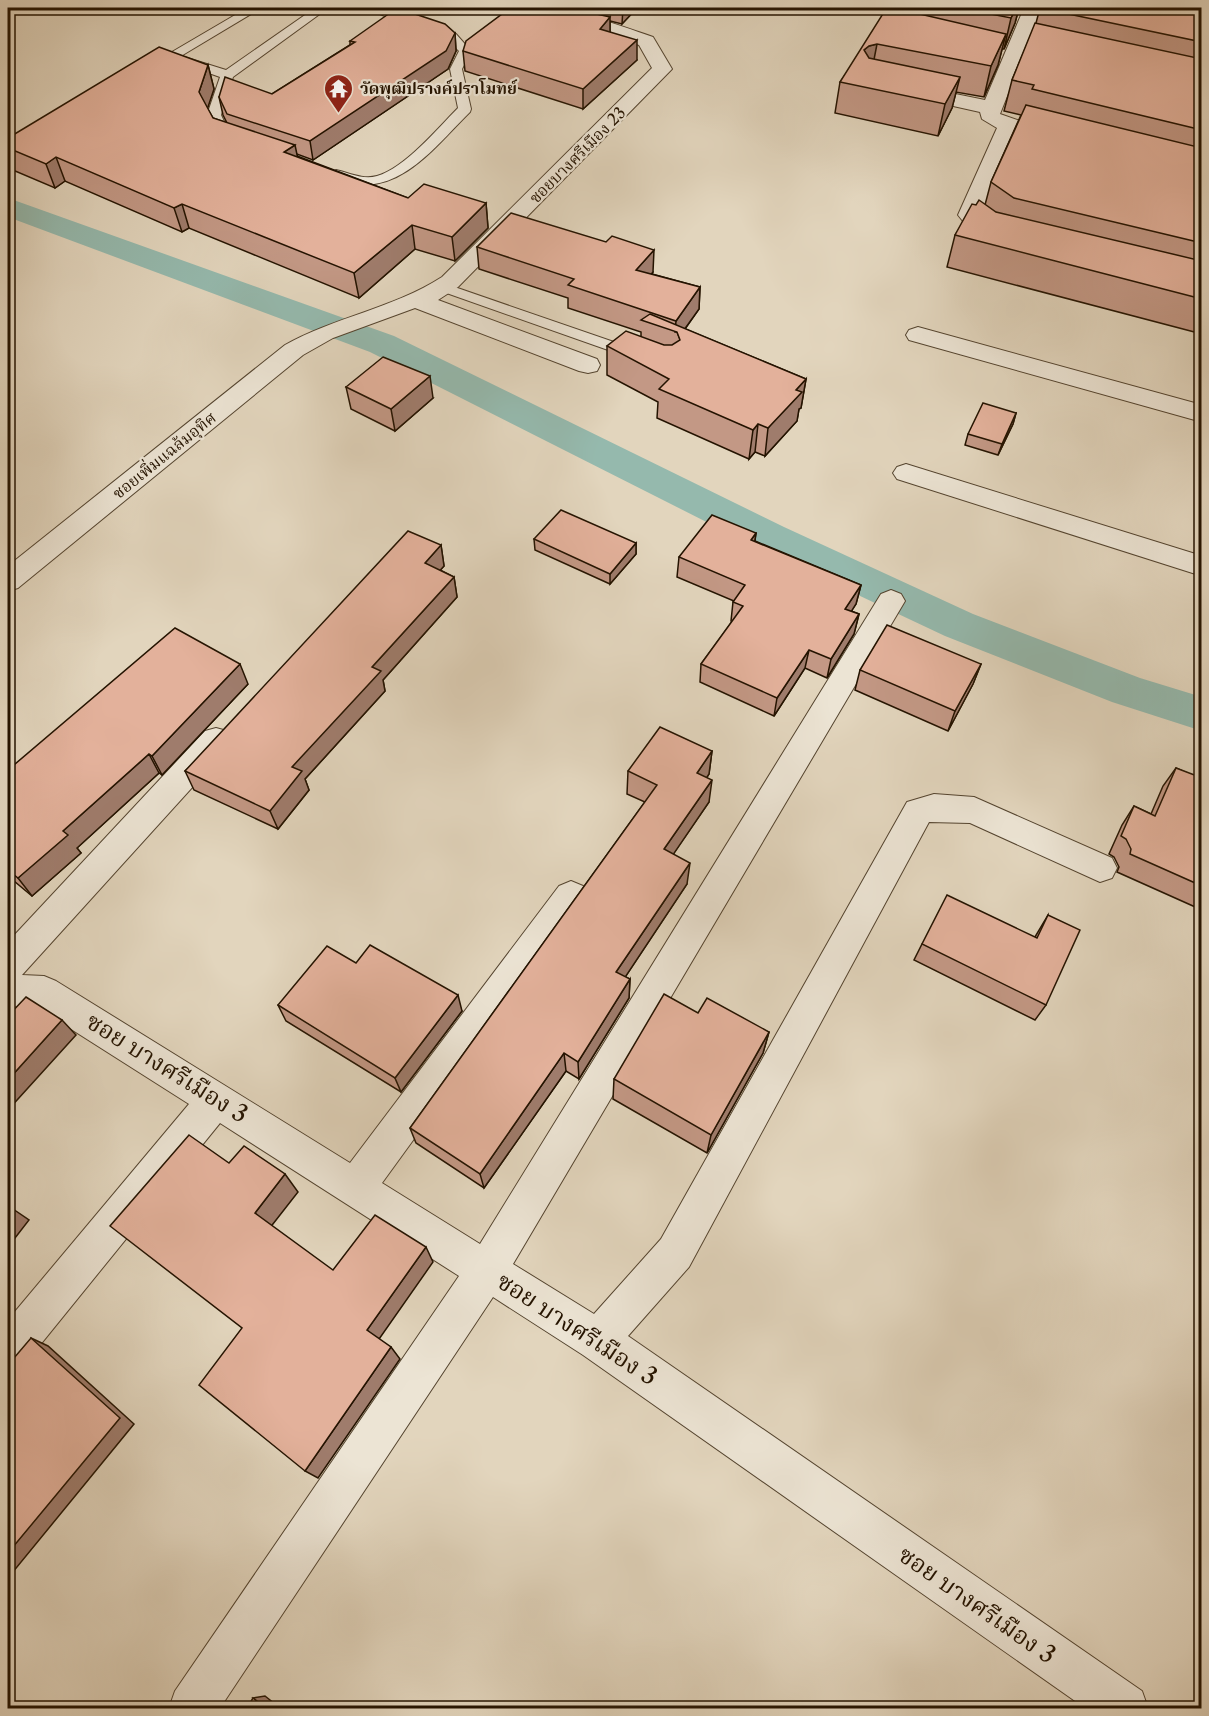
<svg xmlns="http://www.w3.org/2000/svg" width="1209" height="1716" font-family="'Libre Caslon Text','Noto Serif Thai',serif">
<rect width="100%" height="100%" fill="#e2d5bd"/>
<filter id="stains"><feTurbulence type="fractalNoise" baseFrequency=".00333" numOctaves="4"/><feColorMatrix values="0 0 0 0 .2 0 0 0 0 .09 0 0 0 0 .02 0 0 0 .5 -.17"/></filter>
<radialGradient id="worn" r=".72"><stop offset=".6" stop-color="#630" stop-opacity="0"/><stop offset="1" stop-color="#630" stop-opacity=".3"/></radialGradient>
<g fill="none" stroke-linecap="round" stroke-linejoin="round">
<path fill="#95b9ad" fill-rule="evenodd" d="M8,198L394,336L784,527L973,614L1140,678L1202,697V731L1112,702L945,636L756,547L370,352L8,217Z"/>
<defs>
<g id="lane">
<path d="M247,8H261L181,56L226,70L315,8H328L233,77L221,115L230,134L240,140L233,144L220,140L207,115L220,77L178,62L176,58L166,63L160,59Z"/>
<path d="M364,8H380L456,34L471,51L462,69L471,109L470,112C438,143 401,195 350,183C343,181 334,179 329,174L336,170C349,173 363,180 377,176C405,168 438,128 458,108L450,69L459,51L448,40Z"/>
<path d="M443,283L640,351L642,354L640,357H628L438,290L436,287Z"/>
</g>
<g id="street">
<path d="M515,8C560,3 610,22 653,37L672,69L458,287L438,300L597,359L600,365L597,371L588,373L579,371L415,308L333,338L303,355L18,588L8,591V566L285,345C335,317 394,308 442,277L652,68L639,45L599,31L517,12Z"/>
<path d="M1024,8H1042L1000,114L1032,125L1035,129L1032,133H1016L980,214L1007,236L1004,241L996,243L970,230L958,215L997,128L982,119L980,112L904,95L901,91L904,87L911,85L985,100Z"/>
<path d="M918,327L1202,405V422L909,340L906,335L909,330Z"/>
<path d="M906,464L1202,556V576L897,479L893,473L897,467Z"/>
<path d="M891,590L901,594L905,601L513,1264L594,1314L661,1239L907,802L934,794L974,797L1112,858L1117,868L1112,878L1100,882L970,823L929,822L689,1267L628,1336L1142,1691L1148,1708H1085L583,1355L493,1297L220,1708H169L175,1691L459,1276L220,1123L23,1366L8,1371V1320L189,1104L38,1008L8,1006V942L205,731L216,728L227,731L232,740L227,749L22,975L44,976L56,981L350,1163L559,886L571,881L583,886L588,896L583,906L382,1183L480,1244L881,594Z"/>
</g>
</defs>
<use href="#lane" stroke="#54442f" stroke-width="2"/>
<use href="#street" stroke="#54442f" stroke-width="2"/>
<use href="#lane" fill="#ece4d4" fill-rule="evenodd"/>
<use href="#street" fill="#ece4d4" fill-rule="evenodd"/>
</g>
<g fill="#c39885" stroke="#241300" stroke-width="1.5">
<path d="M510,8H637L622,24L610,21V32L637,60L583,109L465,71L463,51Z"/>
<path d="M900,8H1019L1015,23L1004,49H1002L998,65L984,97L956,92L952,108L938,136L835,113L840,82L891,13L900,9Z"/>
<path d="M1040,8L1202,12V334L947,267L955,235L976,205H985L991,182L1021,115L1004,111L1012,80L1036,23Z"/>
<path d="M455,33L456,51L448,69L313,160L297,154V156L408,198L486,203L488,228L455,261L415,249L359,298L189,228L182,232L65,181L55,188L8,168V138L208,65L214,89L207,108L213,118L227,123L223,115L219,97L272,94L350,45V41Z"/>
<path d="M477,247L653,272L652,274L700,287L699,309L685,329L806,379L801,408L799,409L797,421L765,456L755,452L749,459L657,418L658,402L607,375V346L641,337V332L568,308V298L479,269Z"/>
<path d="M346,387L433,398L395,431L351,409Z"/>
<path d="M1016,413L1013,424L998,455L965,445L968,434Z"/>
<path d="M756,533L755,541L861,585L856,604L851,611L859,614L854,634L827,678L805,668L774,716L700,682L701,664L732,622L731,621L733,602L734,601L677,577L679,557Z"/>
<path d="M534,539L636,543V554L610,584L535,550Z"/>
<path d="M441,545L444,566L440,570L454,577L457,597L383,680L385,691L305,779L309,790L278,829L194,790L185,771Z"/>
<path d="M981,664L973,684L948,731L855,690L860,670Z"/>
<path d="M248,684L162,775L159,773L77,848L81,853L32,896L8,876V770Z"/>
<path d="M712,751L709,774L707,777L709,802L673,854L687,884L625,977L630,979L629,998L579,1079L566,1071L484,1188L416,1143L410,1128L645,802L627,794L628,771Z"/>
<path d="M1200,767L1202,768V910L1117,872L1119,867L1114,857L1109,854L1122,825L1134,806L1151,814L1163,786L1176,768L1194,776Z"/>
<path d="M1048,915L1046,1005L1035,1020L914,960L922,944L1035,937Z"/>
<path d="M356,963L462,1011L401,1092L286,1021L278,1005Z"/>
<path d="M698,1013L769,1032L763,1053L707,1153L613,1099L614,1079Z"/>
</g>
<g fill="#9f7c6c" stroke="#241300" stroke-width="1.5">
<path d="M623,8H637L622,24Z"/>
<path d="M1016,8H1019L1015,23L1004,49L1011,18Z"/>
<path d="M610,17V37L600,29Z"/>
<path d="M455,33L456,51L448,69L313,160L310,141Z"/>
<path d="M1006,34L998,65L984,97L991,66Z"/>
<path d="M637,40V60L583,109V89Z"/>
<path d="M877,44L871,75L864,50L869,46Z"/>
<path d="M208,65L214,89L205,116L199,92Z"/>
<path d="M960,77L952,108L938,136L945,104Z"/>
<path d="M295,145L300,169L284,152Z"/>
<path d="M56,157L65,181L55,188L46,164Z"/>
<path d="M486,203L488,228L455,261L452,237Z"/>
<path d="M182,204L189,228L182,232L174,208Z"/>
<path d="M412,225L415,249L359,298L354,273Z"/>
<path d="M654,250L653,272L636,292V270Z"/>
<path d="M700,287L699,309L679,337L677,332H675L676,321Z"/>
<path d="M430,376L433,398L395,431L391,409Z"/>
<path d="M806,379L801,408L799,409L797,421L765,456L768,428L796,390Z"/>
<path d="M1016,413L1013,424L998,455L1002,444Z"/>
<path d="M758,424L755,452L749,459L753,430Z"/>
<path d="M756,533L753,552L751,540Z"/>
<path d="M636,543V554L610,584V574Z"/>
<path d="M441,545L444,566L428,584L425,563Z"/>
<path d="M454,577L457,597L383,680L385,691L305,779L309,790L278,829L270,811L292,767L372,667Z"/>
<path d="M861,585L856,604L841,628L845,609Z"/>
<path d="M859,614L854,634L827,678L831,659Z"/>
<path d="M809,650L805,668L774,716L777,698Z"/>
<path d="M240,664L248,684L162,775L152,756Z"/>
<path d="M981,664L973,684L948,731L955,711Z"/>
<path d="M712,751L709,774L695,796L697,773Z"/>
<path d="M149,754L159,773L77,848L81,853L32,896L18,878L63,831Z"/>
<path d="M712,780L709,802L662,871L664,849Z"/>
<path d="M690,863L687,884L616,991V972Z"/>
<path d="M630,979L629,998L579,1079L578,1062Z"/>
<path d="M458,995L462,1011L401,1092L395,1078Z"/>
<path d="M62,1020L76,1035L8,1110V1080Z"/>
<path d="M769,1032L763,1053L707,1153L711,1135Z"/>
<path d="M564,1053L566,1071L484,1188L480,1174Z"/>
<path d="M285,1174L298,1192L269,1229L255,1213Z"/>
<path d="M13,1209L29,1220L8,1247V1216Z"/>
<path d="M426,1247L433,1262L377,1342L367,1330Z"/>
<path d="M31,1338L48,1346L134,1424L8,1578V1553Z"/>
<path d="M391,1347L400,1359L318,1478L305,1471Z"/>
<path d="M265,1696L280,1708H265L253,1698Z"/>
</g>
<g fill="#e3b19b" stroke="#241300" stroke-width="1.5">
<path d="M397,8L445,24L455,33L446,51L310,141L227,114L219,97L225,77L272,94L355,42L350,41Z"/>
<path d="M510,8H570L610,17L600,29L637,40L583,89L463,51L466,41Z"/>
<path d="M894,8L1006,34L991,66L877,44L869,46L864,50L869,58L960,77L945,104L840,82L884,12L891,13Z"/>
<path d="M960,8H1016L1011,18Z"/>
<path d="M1040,8H1181L1202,12V42Z"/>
<path d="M1035,23L1202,59V130L1032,89L1034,85L1012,80Z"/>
<path d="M159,47L208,65L199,92L213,118L295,145L284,152L408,198L424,184L486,203L452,237L412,225L354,273L182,204L174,208L56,157L46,164L8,148V138Z"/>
<path d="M1026,105L1202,148V243L1014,198L991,182Z"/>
<path d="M979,200L996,212L1202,261V299L955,235L972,204L976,205Z"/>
<path d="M511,213L606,242L612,236L654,250L636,270L700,287L676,321L568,285L574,279L477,247Z"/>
<path d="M650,314L806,379L796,390L802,392L768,428L758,424L753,430L659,389L669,379L607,346L626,331L664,345H672L680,340L677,332L641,320Z"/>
<path d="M383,357L430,376L391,409L346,387Z"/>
<path d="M983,403L1016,413L1002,444L968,434Z"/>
<path d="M561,510L636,543L610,574L534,539Z"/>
<path d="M712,515L756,533L751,540L861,585L845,609L859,614L831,659L809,650L777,698L701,664L743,606L733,602L745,585L679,557Z"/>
<path d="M408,531L441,545L425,563L454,577L372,667L381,671L292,767L302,771L270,811L185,771Z"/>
<path d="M887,625L981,664L955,711L860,670Z"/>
<path d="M175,628L240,664L152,756L149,754L63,831L68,835L18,878L8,870V770Z"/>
<path d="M660,727L712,751L697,773L712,780L664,849L690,863L616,972L630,979L578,1062L564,1053L480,1174L410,1128L657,785L628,771Z"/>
<path d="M1200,767L1202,768V886L1130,854L1131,849L1126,839L1121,836L1134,806L1155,816L1176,768L1197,776Z"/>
<path d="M947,895L1037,938L1048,915L1080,930L1046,1005L922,944Z"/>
<path d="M370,945L458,995L395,1078L278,1005L327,946L356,963Z"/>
<path d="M664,994L698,1013L707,998L769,1032L711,1135L614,1079Z"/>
<path d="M26,997L62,1020L8,1080V1016Z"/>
<path d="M189,1135L229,1163L244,1146L285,1174L255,1213L333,1270L375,1215L426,1247L367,1330L391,1347L305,1471L199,1385L242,1328L110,1226Z"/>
<path d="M8,1205L13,1209L8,1216Z"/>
<path d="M31,1338L120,1418L8,1553V1365Z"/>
<path d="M253,1698L265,1708H247Z"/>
</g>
<defs>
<symbol id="temple-pin" viewBox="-11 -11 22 30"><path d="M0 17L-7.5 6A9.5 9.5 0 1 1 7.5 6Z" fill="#8f2418" stroke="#ece4d4"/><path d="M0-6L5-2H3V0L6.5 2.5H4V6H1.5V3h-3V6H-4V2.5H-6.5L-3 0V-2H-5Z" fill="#fff"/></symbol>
</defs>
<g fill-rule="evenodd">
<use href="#temple-pin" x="322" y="72" width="33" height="45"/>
</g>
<g text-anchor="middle" stroke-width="4.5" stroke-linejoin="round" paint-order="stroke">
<g font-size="16" font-weight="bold" fill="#241300" stroke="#ece4d4" text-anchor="start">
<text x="360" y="94">วัดพุฒิปรางค์ปราโมทย์</text>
</g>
<g font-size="16" fill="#241300" stroke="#ece4d4">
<text transform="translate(577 155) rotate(-45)" y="6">ซอยบางศรีเมือง 23</text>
<text transform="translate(164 455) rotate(-39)" y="6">ซอยเพิ่มแฉล้มอุทิศ</text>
</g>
<g font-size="24" fill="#241300" stroke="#ece4d4">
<text transform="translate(167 1068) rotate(32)" y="8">ซอย บางศรีเมือง 3</text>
<text transform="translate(577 1329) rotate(33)" y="8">ซอย บางศรีเมือง 3</text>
<text transform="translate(977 1605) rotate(35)" y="8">ซอย บางศรีเมือง 3</text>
</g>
</g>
<rect width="1209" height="1716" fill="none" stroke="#e2d5bd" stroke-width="30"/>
<rect x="9" y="9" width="1191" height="1698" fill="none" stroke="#241300" stroke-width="3"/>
<rect x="15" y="15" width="1179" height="1686" fill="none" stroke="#241300" stroke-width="1.5"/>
<rect width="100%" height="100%" filter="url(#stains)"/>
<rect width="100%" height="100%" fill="url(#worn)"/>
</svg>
